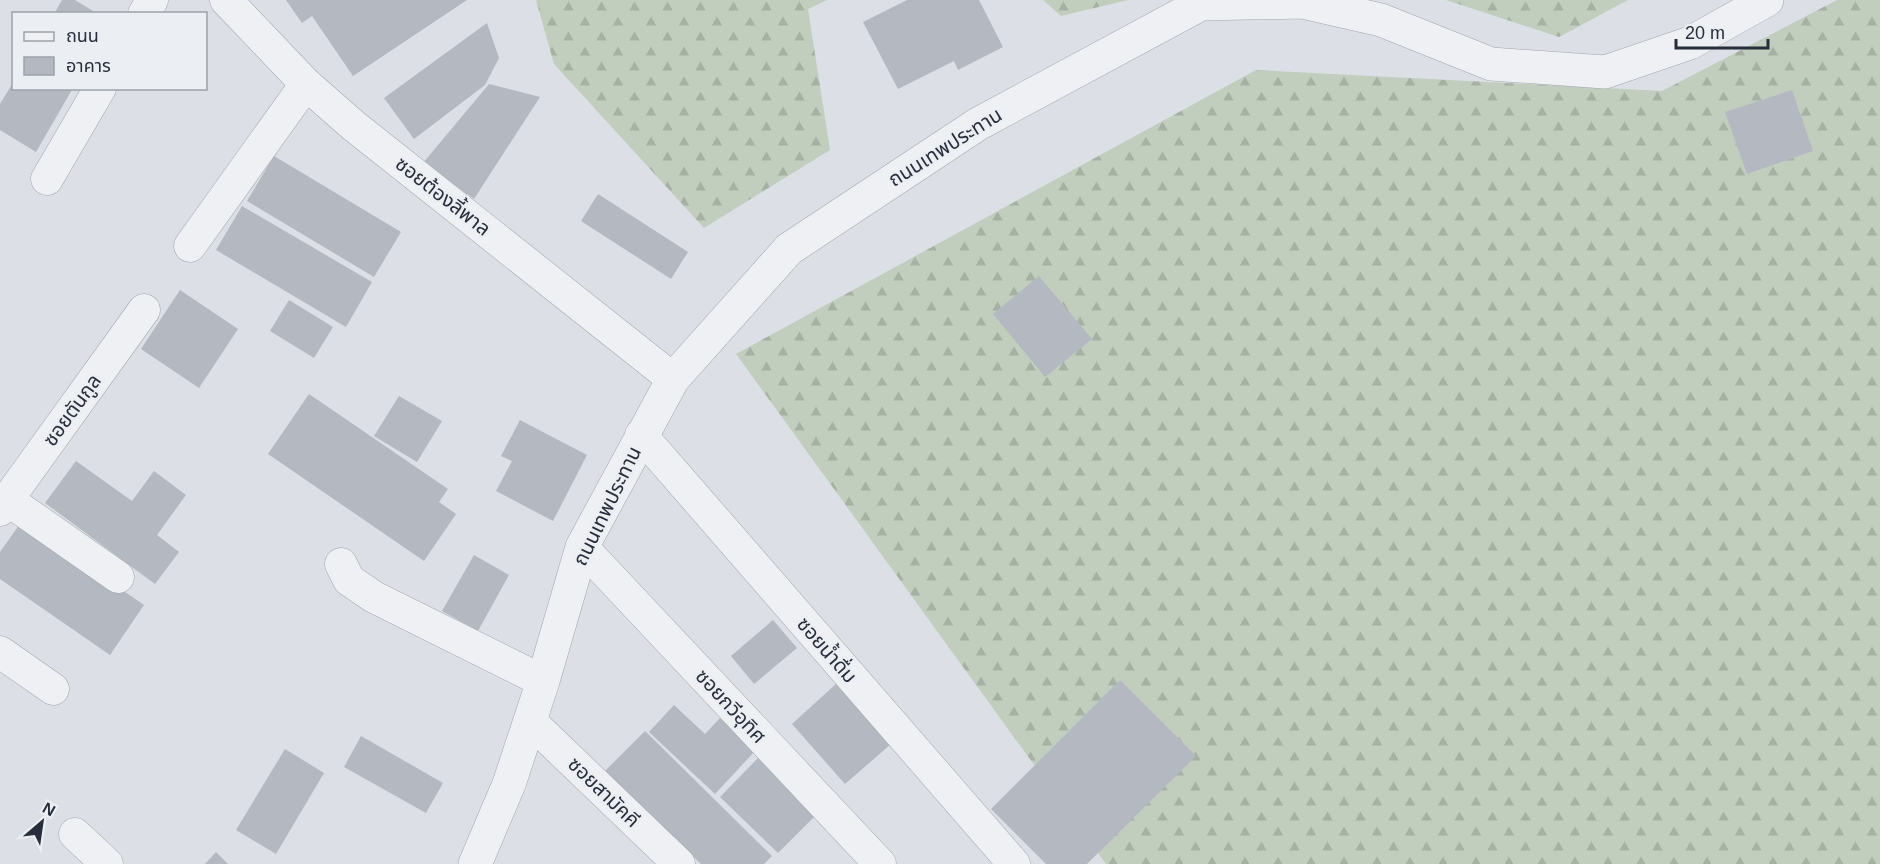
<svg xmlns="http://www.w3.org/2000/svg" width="1880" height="864" font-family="Arial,'Noto Sans Thai',sans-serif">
<defs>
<pattern id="forest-firs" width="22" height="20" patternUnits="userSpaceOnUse" patternTransform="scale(1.5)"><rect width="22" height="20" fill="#c1cebe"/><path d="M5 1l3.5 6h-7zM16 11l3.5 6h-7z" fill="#a6b1a4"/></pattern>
</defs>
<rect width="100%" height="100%" fill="#dcdfe5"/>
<g fill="url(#forest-firs)">
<path d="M536,0H827L808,9L830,150L704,228L554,64Z"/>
<path d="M1043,0H1128L1061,16Z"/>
<path d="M1446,0H1628L1559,37Z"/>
<path d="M1837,0H1880V864H1106L736,354L1256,70L1662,91Z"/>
</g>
<g fill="#b4b8c1">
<path d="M62,0H75L98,14H54Z"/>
<path d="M286,0H467L353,76L312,16L302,23Z"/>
<path d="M907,0H979L1003,47L958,70L954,61L898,89L863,22Z"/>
<path d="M487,23L499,58L485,85L414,139L384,98Z"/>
<path d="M14,81V88H73L36,152L0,130V104Z"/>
<path d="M489,84L540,97L474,199L423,163Z"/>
<path d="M1792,90L1813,151L1747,174L1725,112Z"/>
<path d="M274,156L401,232L374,277L247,201Z"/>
<path d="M598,194L688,252L671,279L581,221Z"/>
<path d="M242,206L372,282L346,327L216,250Z"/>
<path d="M1039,276L1092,339L1045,377L993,314Z"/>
<path d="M180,290L238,329L199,388L141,349Z"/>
<path d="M289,300L333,327L314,358L270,331Z"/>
<path d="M309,394L448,489L439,502L456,514L424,561L268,454Z"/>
<path d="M399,396L442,421L417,462L374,436Z"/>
<path d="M520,420L587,455L553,521L496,491L512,461L501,456Z"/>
<path d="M76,461L132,501L154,471L186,495L157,535L179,552L155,584L45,503Z"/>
<path d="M22,521L144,605L110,655L0,579V552Z"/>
<path d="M474,555L509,575L478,631L442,611Z"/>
<path d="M773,620L797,648L754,684L731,656Z"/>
<path d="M1120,680L1196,756L1087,864H1046L991,809Z"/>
<path d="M837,683L891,744L845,784L792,724Z"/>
<path d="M674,705L705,734L720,718L755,751L715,794L649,732Z"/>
<path d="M645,731L772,856L764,864H701L605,771Z"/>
<path d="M361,736L443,783L426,813L344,767Z"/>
<path d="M285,749L324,773L276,854L236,830Z"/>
<path d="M759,757L818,813L778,853L720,797Z"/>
<path d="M216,852L228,864H205Z"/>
</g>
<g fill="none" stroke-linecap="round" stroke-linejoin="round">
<defs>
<g id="minor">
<path d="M226,0L306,84L354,126L673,379"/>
<path d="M144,14L152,0"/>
<path d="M47,179L100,88"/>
<path d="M190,246L306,84"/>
<path d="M641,435L1014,864"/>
<path d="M8,500L118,577"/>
<path d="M0,510L144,310"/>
<path d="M582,547L880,864"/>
<path d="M341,564L349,580L374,597L543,681"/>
<path d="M0,652L53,689"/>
<path d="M530,721L679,864"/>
<path d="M75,834L107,864"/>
</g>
<path id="tertiary" d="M475,864L509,784L543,681L582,547L673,379L789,249L978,124L1201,4L1302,2L1381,20L1491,64L1605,72L1690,43L1767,0"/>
</defs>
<use href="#minor" stroke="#a2a6ae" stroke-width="33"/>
<use href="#tertiary" stroke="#a2a6ae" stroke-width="34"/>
<use href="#minor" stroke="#eef0f4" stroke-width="32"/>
<use href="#tertiary" stroke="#eef0f4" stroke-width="33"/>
</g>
<g text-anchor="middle" stroke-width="5" stroke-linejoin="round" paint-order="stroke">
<g font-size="20" fill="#272d3a" stroke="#ebeef3">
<text transform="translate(945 147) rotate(-32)" y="7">ถนนเทพประทาน</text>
<text transform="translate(443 196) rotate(38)" y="7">ซอยต้องลี้พาล</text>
<text transform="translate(72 410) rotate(-54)" y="7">ซอยตันกูล</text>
<text transform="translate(607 506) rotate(-64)" y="7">ถนนเทพประทาน</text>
<text transform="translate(827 650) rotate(49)" y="7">ซอยน้ำดื่ม</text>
<text transform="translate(731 706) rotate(47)" y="7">ซอยกวีอุทิศ</text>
<text transform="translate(604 792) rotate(44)" y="7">ซอยสามัคคี</text>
</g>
</g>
<rect x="12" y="12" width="195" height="78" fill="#ebeef3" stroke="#9da1a9" stroke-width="1.5"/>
<rect x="24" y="32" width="30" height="9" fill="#eef0f4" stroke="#9da1a9" stroke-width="1.5"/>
<text x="66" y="42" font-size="18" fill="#272d3a">ถนน</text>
<rect x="24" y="57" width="30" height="18" fill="#b4b8c1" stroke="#9da1a9" stroke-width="1.5"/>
<text x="66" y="72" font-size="18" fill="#272d3a">อาคาร</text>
<g transform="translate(42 822) rotate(29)" stroke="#ebeef3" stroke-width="4.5" paint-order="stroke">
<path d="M0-4.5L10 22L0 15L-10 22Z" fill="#272d3a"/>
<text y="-9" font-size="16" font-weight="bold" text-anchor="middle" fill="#272d3a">N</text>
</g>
<path d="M1676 39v9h92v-9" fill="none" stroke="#272d3a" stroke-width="3"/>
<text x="1685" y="39" font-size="18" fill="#272d3a" stroke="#ebeef3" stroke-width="4.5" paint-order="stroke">20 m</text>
</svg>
